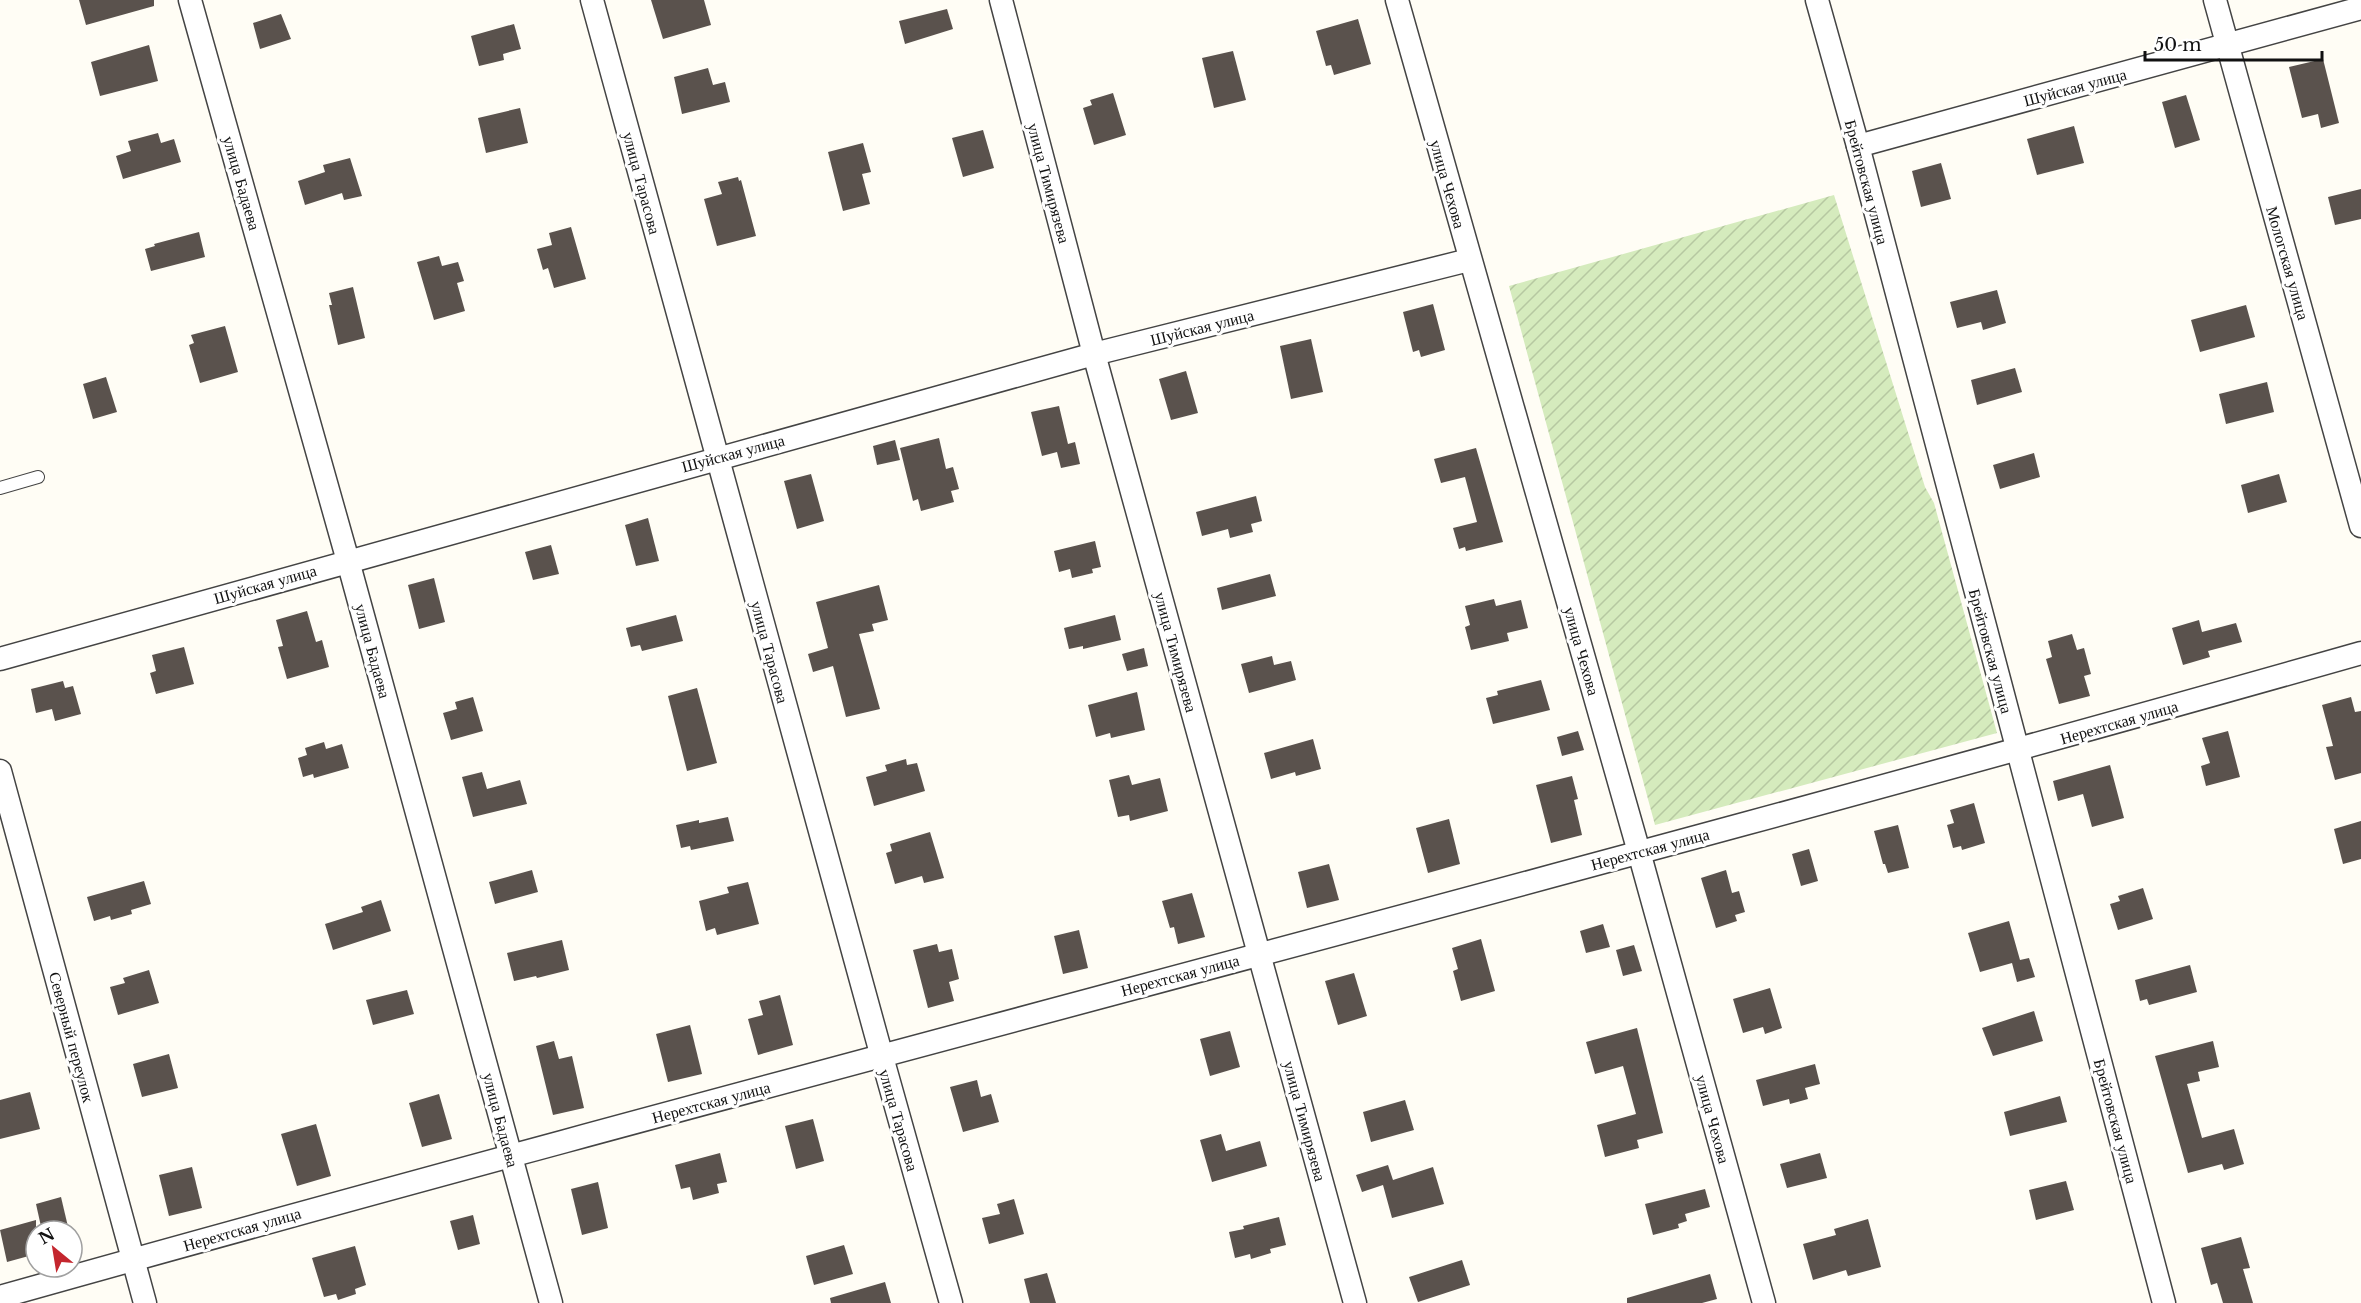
<svg xmlns="http://www.w3.org/2000/svg" width="2361" height="1303" font-family="'Libre Baskerville',serif">
<defs>
<pattern id="garden-furrows" width="10" height="10" patternUnits="userSpaceOnUse" patternTransform="scale(1.5)"><rect width="10" height="10" fill="#d5ebbd"/><path d="M-1 1l2-2M0 10L10 0M9 11l2-2" fill="none" stroke="#b6c8a1"/></pattern>
</defs>
<rect width="100%" height="100%" fill="#fffdf5"/>
<path fill="url(#garden-furrows)" d="M1834,195L1925,487L1934,503L1997,733L1655,825L1509,286Z"/>
<g fill="#5a524d">
<path d="M79,0H154V6L86,25Z"/>
<path d="M651,0H704L711,25L663,39Z"/>
<path d="M947,9L953,29L905,44L899,21Z"/>
<path d="M281,14L291,39L260,49L253,23Z"/>
<path d="M1358,19L1371,64L1334,75L1331,65L1326,66L1316,31Z"/>
<path d="M514,24L521,49L503,54L504,60L479,66L471,36Z"/>
<path d="M149,45L158,81L100,96L91,62Z"/>
<path d="M1233,51L1246,100L1214,108L1202,58Z"/>
<path d="M2323,59L2339,123L2321,128L2318,114L2302,118L2289,67Z"/>
<path d="M708,68L713,85L725,82L730,102L682,114L674,77Z"/>
<path d="M1113,93L1126,135L1094,145L1083,108L1092,105L1090,100Z"/>
<path d="M2186,95L2200,140L2175,148L2162,102Z"/>
<path d="M520,108L528,143L486,153L478,118Z"/>
<path d="M2074,126L2084,163L2037,175L2027,139Z"/>
<path d="M983,130L994,168L963,177L952,138Z"/>
<path d="M158,133L161,143L174,139L181,162L123,179L116,156L131,151L128,141Z"/>
<path d="M863,143L871,172L862,174L870,204L843,211L828,152Z"/>
<path d="M350,158L362,196L344,200L342,193L305,205L298,181L325,172L323,165Z"/>
<path d="M1941,163L1951,199L1921,207L1912,171Z"/>
<path d="M738,177L739,181L741,180L756,236L717,246L704,199L722,194L718,182Z"/>
<path d="M2361,189V219L2335,225L2328,197Z"/>
<path d="M571,227L586,279L554,288L548,268L543,270L537,249L552,245L549,233Z"/>
<path d="M199,232L205,257L151,271L145,249L155,246L154,244Z"/>
<path d="M439,256L442,266L458,262L464,281L457,283L465,311L434,320L417,262Z"/>
<path d="M353,287L365,338L338,345L329,305H332L329,293Z"/>
<path d="M1997,290L2006,323L1983,330L1981,322L1957,328L1950,302Z"/>
<path d="M1433,304L1445,350L1421,357L1419,350L1413,352L1403,312Z"/>
<path d="M2246,305L2255,337L2200,352L2191,320Z"/>
<path d="M225,326L238,372L200,383L189,345L194,343L191,335Z"/>
<path d="M1311,339L1323,392L1291,399L1280,346Z"/>
<path d="M2015,368L2022,392L1977,405L1971,380Z"/>
<path d="M1186,371L1198,413L1171,420L1159,379Z"/>
<path d="M106,377L117,412L93,419L83,384Z"/>
<path d="M2267,382L2274,412L2226,424L2219,394Z"/>
<path d="M1059,406L1068,444L1075,442L1080,464L1061,468L1057,452L1042,456L1031,412Z"/>
<path d="M939,438L946,469L953,467L959,489L951,491L954,502L921,511L918,499L913,501L900,448Z"/>
<path d="M895,440L900,460L877,465L873,446Z"/>
<path d="M1476,448L1503,542L1466,551L1465,547L1459,549L1453,528L1477,522L1465,477L1441,483L1434,459Z"/>
<path d="M2034,453L2040,477L2000,489L1993,465Z"/>
<path d="M811,474L824,521L797,529L784,481Z"/>
<path d="M2279,474L2287,502L2248,513L2241,485Z"/>
<path d="M1256,496L1262,521L1251,524L1253,532L1230,538L1228,529L1202,536L1196,512Z"/>
<path d="M648,518L659,561L636,566L625,525Z"/>
<path d="M1095,541L1101,567L1092,569L1093,573L1072,578L1070,569L1059,572L1054,551Z"/>
<path d="M551,545L559,574L533,580L525,552Z"/>
<path d="M1270,574L1276,596L1222,610L1217,588Z"/>
<path d="M434,578L445,622L419,629L408,585Z"/>
<path d="M879,585L888,620L872,624L874,631L859,634L880,709L846,717L833,666L813,672L808,654L828,648L816,602Z"/>
<path d="M1494,599L1496,606L1521,600L1528,628L1507,633L1509,641L1471,650L1465,627L1470,625L1465,606Z"/>
<path d="M307,611L316,642L322,640L329,667L287,679L278,647L283,646L276,620Z"/>
<path d="M676,615L683,641L642,651L640,645L631,647L626,628Z"/>
<path d="M1115,615L1121,640L1083,649V646L1069,649L1064,628Z"/>
<path d="M2199,620L2202,632L2236,623L2242,642L2208,651L2210,657L2183,665L2172,628Z"/>
<path d="M2072,634L2077,650L2084,648L2091,674L2084,676L2090,696L2059,704L2046,659L2052,657L2048,641Z"/>
<path d="M184,647L194,684L156,694L150,673L156,671L152,655Z"/>
<path d="M1144,648L1148,666L1127,671L1122,654Z"/>
<path d="M1272,656L1274,665L1291,661L1296,680L1249,693L1241,664Z"/>
<path d="M1541,680L1550,710L1493,724L1486,698L1498,695L1497,691Z"/>
<path d="M63,681L65,688L73,686L81,714L55,721L52,709L36,713L31,689Z"/>
<path d="M697,688L717,763L687,771L668,696Z"/>
<path d="M1137,692L1145,730L1111,738L1110,733L1096,737L1088,705Z"/>
<path d="M473,697L483,731L451,740L443,713L457,709L455,702Z"/>
<path d="M2351,697L2355,712L2361,711V773L2335,780L2326,747L2333,746L2322,705Z"/>
<path d="M1578,731L1584,750L1562,756L1557,737Z"/>
<path d="M2228,731L2240,777L2206,786L2201,766L2210,763L2202,738Z"/>
<path d="M1313,739L1321,769L1296,776L1295,772L1271,779L1264,753Z"/>
<path d="M324,742L326,749L342,744L349,768L314,778L313,774L303,777L298,758L307,755L305,748Z"/>
<path d="M906,759L907,765L917,763L925,791L874,806L866,777L887,771L885,765Z"/>
<path d="M2110,765L2124,818L2092,827L2083,794L2058,801L2053,781Z"/>
<path d="M482,772L487,789L520,780L527,804L473,817L462,777Z"/>
<path d="M1129,775L1132,785L1160,778L1168,811L1130,821L1129,815L1118,817L1109,780Z"/>
<path d="M1572,776L1578,799L1574,800L1582,835L1551,843L1536,785Z"/>
<path d="M1974,803L1985,843L1962,850L1961,846L1953,848L1947,825L1954,823L1950,810Z"/>
<path d="M728,817L734,841L691,850L690,846L681,848L676,825L699,820V823Z"/>
<path d="M1449,819L1460,864L1428,873L1416,828Z"/>
<path d="M2361,821V859L2343,864L2334,829Z"/>
<path d="M1898,825L1909,868L1888,873L1885,864H1883L1874,831Z"/>
<path d="M930,832L944,878L924,883L922,876L895,884L886,853L892,851L890,844Z"/>
<path d="M1809,849L1818,881L1801,886L1792,854Z"/>
<path d="M1329,864L1339,900L1307,908L1298,872Z"/>
<path d="M532,870L538,892L495,904L489,882Z"/>
<path d="M1726,870L1732,893L1739,891L1745,912L1735,915L1737,921L1716,928L1701,878Z"/>
<path d="M144,881L151,904L131,910L132,914L111,920L110,916L94,921L87,897Z"/>
<path d="M748,882L759,924L717,935L715,928L706,931L699,901L729,893L727,887Z"/>
<path d="M2143,888L2153,919L2118,930L2110,904L2120,901L2118,896Z"/>
<path d="M1192,893L1205,937L1178,944L1174,927L1170,928L1162,901Z"/>
<path d="M381,900L391,931L333,950L325,924L363,912L361,907Z"/>
<path d="M2009,921L2020,960L2029,958L2035,977L2017,982L2012,963L1980,972L1968,933Z"/>
<path d="M1603,924L1610,947L1586,953L1580,931Z"/>
<path d="M1079,930L1088,968L1063,974L1054,936Z"/>
<path d="M1481,939L1495,991L1461,1001L1453,971L1458,969L1452,948Z"/>
<path d="M562,940L569,970L537,978L536,976L514,981L507,953Z"/>
<path d="M937,944L939,952L952,949L959,979L949,982L954,1001L928,1008L913,950Z"/>
<path d="M1634,945L1642,971L1623,976L1616,950Z"/>
<path d="M2190,965L2197,992L2149,1005L2147,999L2140,1001L2135,980Z"/>
<path d="M149,970L159,1003L118,1015L110,987L125,983L123,978Z"/>
<path d="M1354,973L1367,1016L1338,1025L1325,981Z"/>
<path d="M1770,988L1782,1028L1765,1034L1763,1027L1743,1033L1733,999Z"/>
<path d="M407,990L414,1014L373,1025L366,1000Z"/>
<path d="M780,995L793,1045L758,1055L748,1019L763,1015L759,1001Z"/>
<path d="M2034,1011L2043,1041L1993,1056L1982,1028Z"/>
<path d="M690,1025L702,1074L668,1082L656,1034Z"/>
<path d="M1637,1028L1663,1133L1637,1140L1639,1148L1605,1157L1597,1125L1636,1114L1623,1066L1595,1074L1586,1042Z"/>
<path d="M1230,1031L1240,1067L1210,1076L1200,1039Z"/>
<path d="M554,1041L559,1059L572,1056L584,1108L553,1115L536,1046Z"/>
<path d="M2213,1041L2219,1067L2198,1072L2200,1081L2187,1084L2202,1138L2234,1129L2244,1164L2224,1170L2222,1164L2188,1173L2155,1056Z"/>
<path d="M169,1054L178,1088L142,1097L133,1064Z"/>
<path d="M1815,1064L1820,1084L1805,1088L1808,1099L1790,1104L1789,1099L1763,1106L1756,1080Z"/>
<path d="M977,1080L981,1097L991,1094L999,1122L963,1132L950,1087Z"/>
<path d="M30,1092L40,1129L0,1139V1100Z"/>
<path d="M439,1094L452,1139L422,1147L409,1103Z"/>
<path d="M2060,1096L2067,1122L2010,1136L2004,1112Z"/>
<path d="M1405,1100L1414,1130L1371,1142L1363,1112Z"/>
<path d="M813,1119L824,1161L796,1169L785,1126Z"/>
<path d="M316,1124L331,1176L297,1186L281,1134Z"/>
<path d="M1221,1134L1226,1151L1260,1141L1267,1166L1212,1182L1200,1140Z"/>
<path d="M720,1153L727,1182L717,1184L719,1193L693,1200L690,1187L681,1189L675,1165Z"/>
<path d="M1820,1153L1827,1178L1787,1188L1780,1164Z"/>
<path d="M1388,1165L1393,1180L1433,1167L1444,1204L1392,1218L1383,1185L1362,1192L1356,1175Z"/>
<path d="M192,1167L202,1208L169,1216L159,1175Z"/>
<path d="M2066,1181L2074,1210L2036,1220L2029,1190Z"/>
<path d="M598,1182L608,1228L582,1235L571,1189Z"/>
<path d="M1705,1189L1710,1207L1685,1214L1687,1221L1678,1224L1679,1228L1653,1235L1645,1204Z"/>
<path d="M61,1197L69,1231H42L36,1204Z"/>
<path d="M1014,1199L1024,1234L989,1244L982,1218L1000,1214L997,1204Z"/>
<path d="M473,1215L480,1244L458,1250L450,1221Z"/>
<path d="M1279,1217L1286,1245L1270,1249L1271,1253L1251,1259L1250,1254L1235,1258L1229,1232L1244,1229L1243,1226Z"/>
<path d="M1868,1219L1881,1267L1848,1276L1846,1270L1813,1280L1803,1244L1836,1235L1834,1229Z"/>
<path d="M36,1220V1254L7,1262L0,1230Z"/>
<path d="M2241,1237L2250,1268L2243,1269L2253,1303H2223L2217,1283L2211,1285L2201,1248Z"/>
<path d="M844,1245L853,1274L814,1285L806,1256Z"/>
<path d="M355,1246L366,1285L355,1289L356,1294L338,1300L336,1294L324,1297L312,1258Z"/>
<path d="M1462,1260L1470,1285L1418,1302L1409,1277Z"/>
<path d="M1047,1273L1056,1303H1030L1024,1279Z"/>
<path d="M1710,1274L1717,1299L1702,1303H1627V1298Z"/>
<path d="M885,1282L891,1303H831L830,1298Z"/>
</g>
<g fill="none" stroke-linecap="round" stroke-linejoin="round">
<defs>
<path id="lane" d="M0,488L38,477"/>
<g id="street">
<path d="M190,0L348,561L551,1303"/>
<path d="M592,0L882,1057L951,1303"/>
<path d="M1001,0L1094,354L1355,1303"/>
<path d="M1397,0L1639,852L1764,1303"/>
<path d="M1817,0L1858,146L2164,1303"/>
<path d="M2215,0L2361,526"/>
<path d="M1858,146L2361,8"/>
<path d="M0,659L1094,354L1469,260"/>
<path d="M0,771L145,1303"/>
<path d="M0,1297C785,1076 1576,876 2361,653"/>
</g>
</defs>
<use href="#lane" stroke="#444" stroke-width="14"/>
<use href="#street" stroke="#444" stroke-width="25"/>
<use href="#lane" stroke="#fff" stroke-width="12"/>
<use href="#street" stroke="#fff" stroke-width="22"/>
</g>
<g text-anchor="middle" stroke-width="6" stroke-linejoin="round" paint-order="stroke">
<g font-size="16" fill="#111" stroke="#fff">
<text transform="translate(2075 87) rotate(-15)" y="6">Шуйская улица</text>
<text transform="translate(1867 182) rotate(75)" y="6">Брейтовская улица</text>
<text transform="translate(242 183) rotate(74)" y="6">улица Бадаева</text>
<text transform="translate(642 183) rotate(75)" y="6">улица Тарасова</text>
<text transform="translate(1049 183) rotate(75)" y="6">улица Тимирязева</text>
<text transform="translate(1448 184) rotate(74)" y="6">улица Чехова</text>
<text transform="translate(2288 263) rotate(74)" y="6">Мологская улица</text>
<text transform="translate(1202 327) rotate(-14)" y="6">Шуйская улица</text>
<text transform="translate(733 453) rotate(-15)" y="6">Шуйская улица</text>
<text transform="translate(265 584) rotate(-16)" y="6">Шуйская улица</text>
<text transform="translate(373 651) rotate(75)" y="6">улица Бадаева</text>
<text transform="translate(1582 651) rotate(74)" y="6">улица Чехова</text>
<text transform="translate(1991 651) rotate(75)" y="6">Брейтовская улица</text>
<text transform="translate(770 652) rotate(75)" y="6">улица Тарасова</text>
<text transform="translate(1176 652) rotate(75)" y="6">улица Тимирязева</text>
<text transform="translate(2119 722) rotate(-16)" y="6">Нерехтская улица</text>
<text transform="translate(1650 849) rotate(-15)" y="6">Нерехтская улица</text>
<text transform="translate(1180 975) rotate(-15)" y="6">Нерехтская улица</text>
<text transform="translate(72 1037) rotate(75)" y="6">Северный переулок</text>
<text transform="translate(711 1102) rotate(-15)" y="6">Нерехтская улица</text>
<text transform="translate(1713 1119) rotate(75)" y="6">улица Чехова</text>
<text transform="translate(501 1120) rotate(75)" y="6">улица Бадаева</text>
<text transform="translate(899 1120) rotate(74)" y="6">улица Тарасова</text>
<text transform="translate(1305 1121) rotate(75)" y="6">улица Тимирязева</text>
<text transform="translate(2116 1121) rotate(75)" y="6">Брейтовская улица</text>
<text transform="translate(242 1229) rotate(-16)" y="6">Нерехтская улица</text>
</g>
</g>
<g transform="translate(54 1249) rotate(330)"><circle r="28" fill="#ffffff" stroke="#a0a0a0" stroke-width="1.5"/>
<path d="M0-4.5L10 22L0 15L-10 22Z" fill="#c4262e"/>
<text y="-9" font-size="16" font-weight="bold" text-anchor="middle" fill="#111111">N</text>
</g>
<path d="M2145 51v9h177v-9" fill="none" stroke="#111111" stroke-width="3"/>
<text x="2154" y="51" font-size="18" fill="#111111" stroke="#ffffff" stroke-width="4.5" paint-order="stroke">50 m</text>
</svg>
